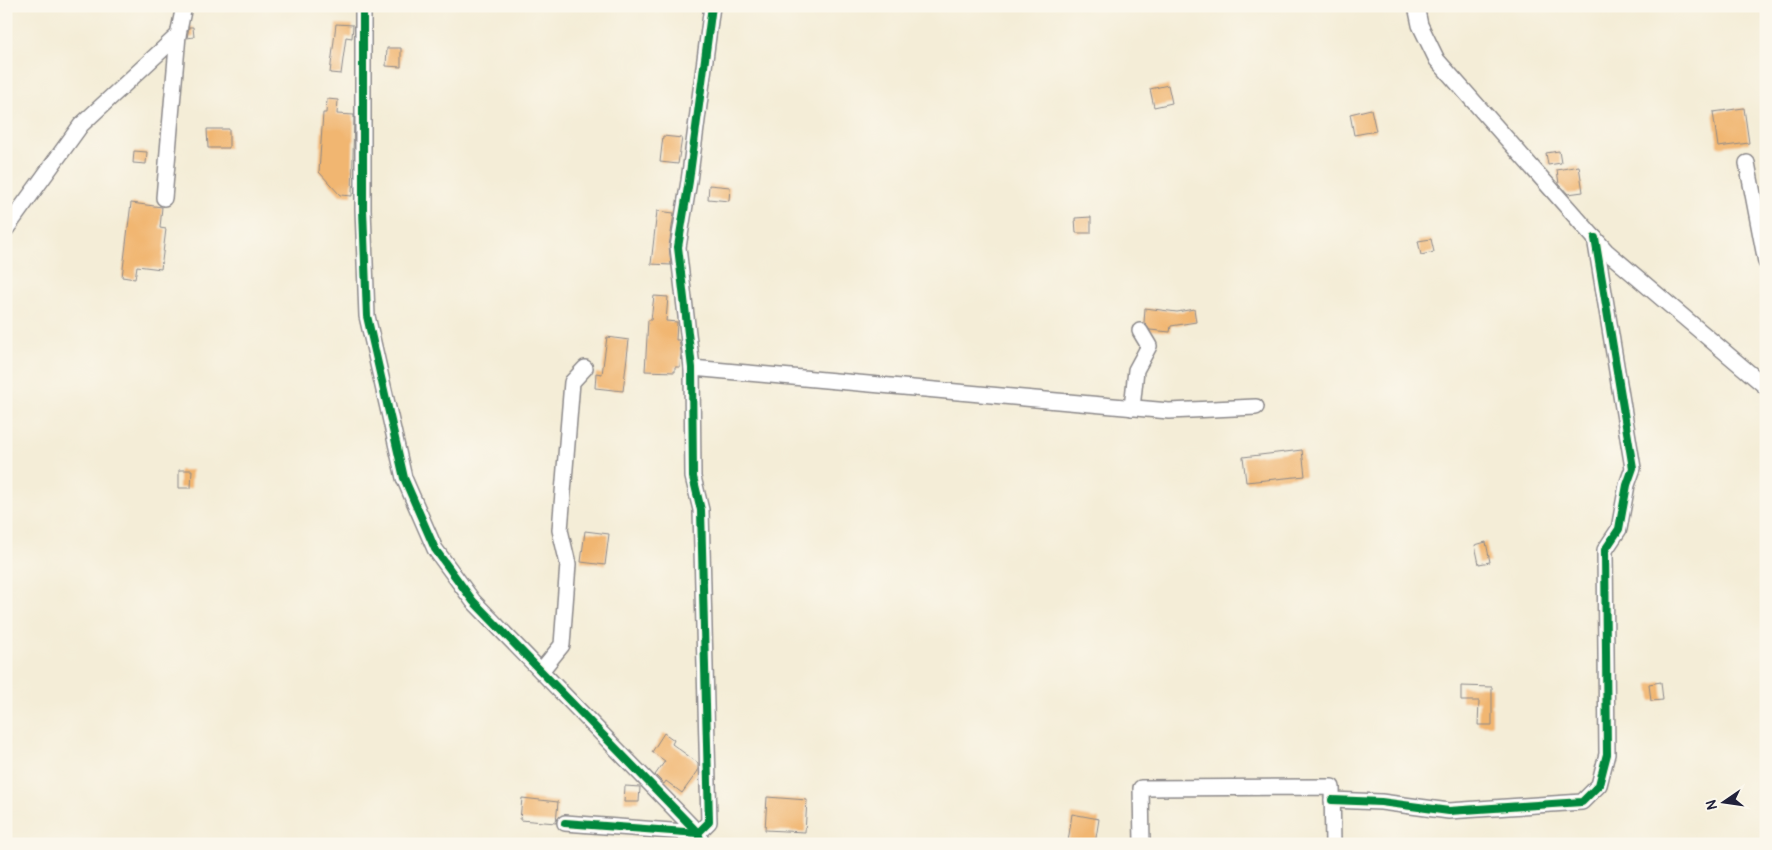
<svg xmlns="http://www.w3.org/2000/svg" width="1772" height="850" font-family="Pangolin,sans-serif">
<rect width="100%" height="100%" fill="#fbf7ec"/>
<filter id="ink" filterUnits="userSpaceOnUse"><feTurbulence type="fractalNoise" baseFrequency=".02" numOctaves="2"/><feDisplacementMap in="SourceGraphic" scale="10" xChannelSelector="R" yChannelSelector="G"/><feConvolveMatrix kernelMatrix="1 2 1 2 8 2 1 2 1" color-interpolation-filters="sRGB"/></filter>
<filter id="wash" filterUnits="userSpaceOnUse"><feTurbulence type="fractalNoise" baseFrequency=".0096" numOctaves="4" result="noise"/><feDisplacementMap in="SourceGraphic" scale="20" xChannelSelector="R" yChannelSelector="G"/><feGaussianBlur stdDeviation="1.12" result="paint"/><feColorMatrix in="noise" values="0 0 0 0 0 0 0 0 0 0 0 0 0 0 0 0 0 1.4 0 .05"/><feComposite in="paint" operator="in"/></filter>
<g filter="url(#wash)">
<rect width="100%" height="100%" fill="#f4edd7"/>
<g id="blocks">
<g fill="#f1b671">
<path d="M336,24L353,25L352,38L346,37L341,74L330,73Z"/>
<path d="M189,27H193L194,37L187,38Z"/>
<path d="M387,48H401V67L386,66Z"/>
<path d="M1168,85L1172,103L1154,107L1150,89Z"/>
<path d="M327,99L338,100L337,114L354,115L352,196L340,195L319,172L323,113H326Z"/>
<path d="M1744,108L1749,143L1718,147L1713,112Z"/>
<path d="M1371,109L1376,131L1354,135L1350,114Z"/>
<path d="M207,129H229V148H208Z"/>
<path d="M663,136L682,138L678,164L660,162Z"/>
<path d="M134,151L147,152L146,164L133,163Z"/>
<path d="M1559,151L1561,163L1548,165L1546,153Z"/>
<path d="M1579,166L1583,192L1568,194L1559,184L1557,170Z"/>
<path d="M709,185L730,187L729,201L708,199Z"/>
<path d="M131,203L162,207L160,228L166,229L161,269L137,266L135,279L122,277Z"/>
<path d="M657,211L674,213L669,246L671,265L651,264Z"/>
<path d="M1091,217V233H1076L1075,218Z"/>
<path d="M1431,239L1434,252L1421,255L1418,241Z"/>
<path d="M654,296L668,297L666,321L677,322L676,340H679L681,352L680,367H675V372L645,371L648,320H651Z"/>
<path d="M1145,308L1177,312L1194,309L1196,322L1171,326L1170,332L1150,330L1144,323Z"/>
<path d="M607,337L629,340L623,391L595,388L596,373L602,374Z"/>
<path d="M1302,450L1305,476L1246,482L1243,457Z"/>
<path d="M179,470H192L191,488H179Z"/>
<path d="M585,531L609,534L605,565L581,562Z"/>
<path d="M1486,542L1490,562L1479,564L1475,545Z"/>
<path d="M1661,682L1663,700L1651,701L1649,684Z"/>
<path d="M1461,686L1492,687V725H1478L1479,701H1461Z"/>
<path d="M664,733L674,740L672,744L698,763V771L682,793L666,781L664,784L655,775L665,761L652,752Z"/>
<path d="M625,786L640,787L639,802H624Z"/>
<path d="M767,797L807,800L805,832L765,830Z"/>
<path d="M522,798L558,802L556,823L520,820Z"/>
<path d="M1072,814L1099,819L1095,844L1068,842Z"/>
</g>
</g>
</g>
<g filter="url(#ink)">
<use href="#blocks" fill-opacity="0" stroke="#8b8889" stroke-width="1"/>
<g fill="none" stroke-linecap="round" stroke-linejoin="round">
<defs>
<g id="minor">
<path d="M363,6V209L367,316L404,478L435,549L473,601L698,833L702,844"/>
<path d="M1416,6L1420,25L1437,60L1606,251L1766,387"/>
<path d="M1747,163L1766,262"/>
<path d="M164,198L178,35"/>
<path d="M6,229L81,125L178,35L184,6"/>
<path d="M692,368L1169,411L1256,407"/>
<path d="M1132,408L1136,370L1149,346L1140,331"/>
<path d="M541,671L562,645L568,564L560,530L572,382L585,368"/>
<path d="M1332,800L1381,802L1449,811L1582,802L1599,785L1607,754L1605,550L1619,529L1627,485L1633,468L1595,238"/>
<path d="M565,823L698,833L709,822L701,510L693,477L692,368L678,247L689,181L712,6"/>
<path d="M1142,844L1141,788L1332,787L1333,844"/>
</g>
</defs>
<use href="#minor" stroke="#8b8889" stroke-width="18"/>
<use href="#minor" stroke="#fff" stroke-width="15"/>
<defs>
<g id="cycleway">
<path d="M363,6V209L367,316L404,478L435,549L473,601L698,833L702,844"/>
<path d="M1332,800L1381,802L1449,811L1582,802L1599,785L1607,754L1605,550L1619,529L1627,485L1633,468L1595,238"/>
<path d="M565,823L698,833L709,822L701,510L693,477L692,368L678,247L689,181L712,6"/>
</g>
</defs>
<use href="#cycleway" stroke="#fbf7ec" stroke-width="11"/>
<use href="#cycleway" stroke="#00873e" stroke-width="8"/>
</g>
</g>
<rect width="1772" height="850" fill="none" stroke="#fbf7ec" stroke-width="25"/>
<g transform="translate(1724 802) rotate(257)" stroke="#fbf7ec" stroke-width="4" paint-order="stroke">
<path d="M0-4L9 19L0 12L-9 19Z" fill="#22223b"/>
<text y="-8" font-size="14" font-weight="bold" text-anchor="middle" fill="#22223b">N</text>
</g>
</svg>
